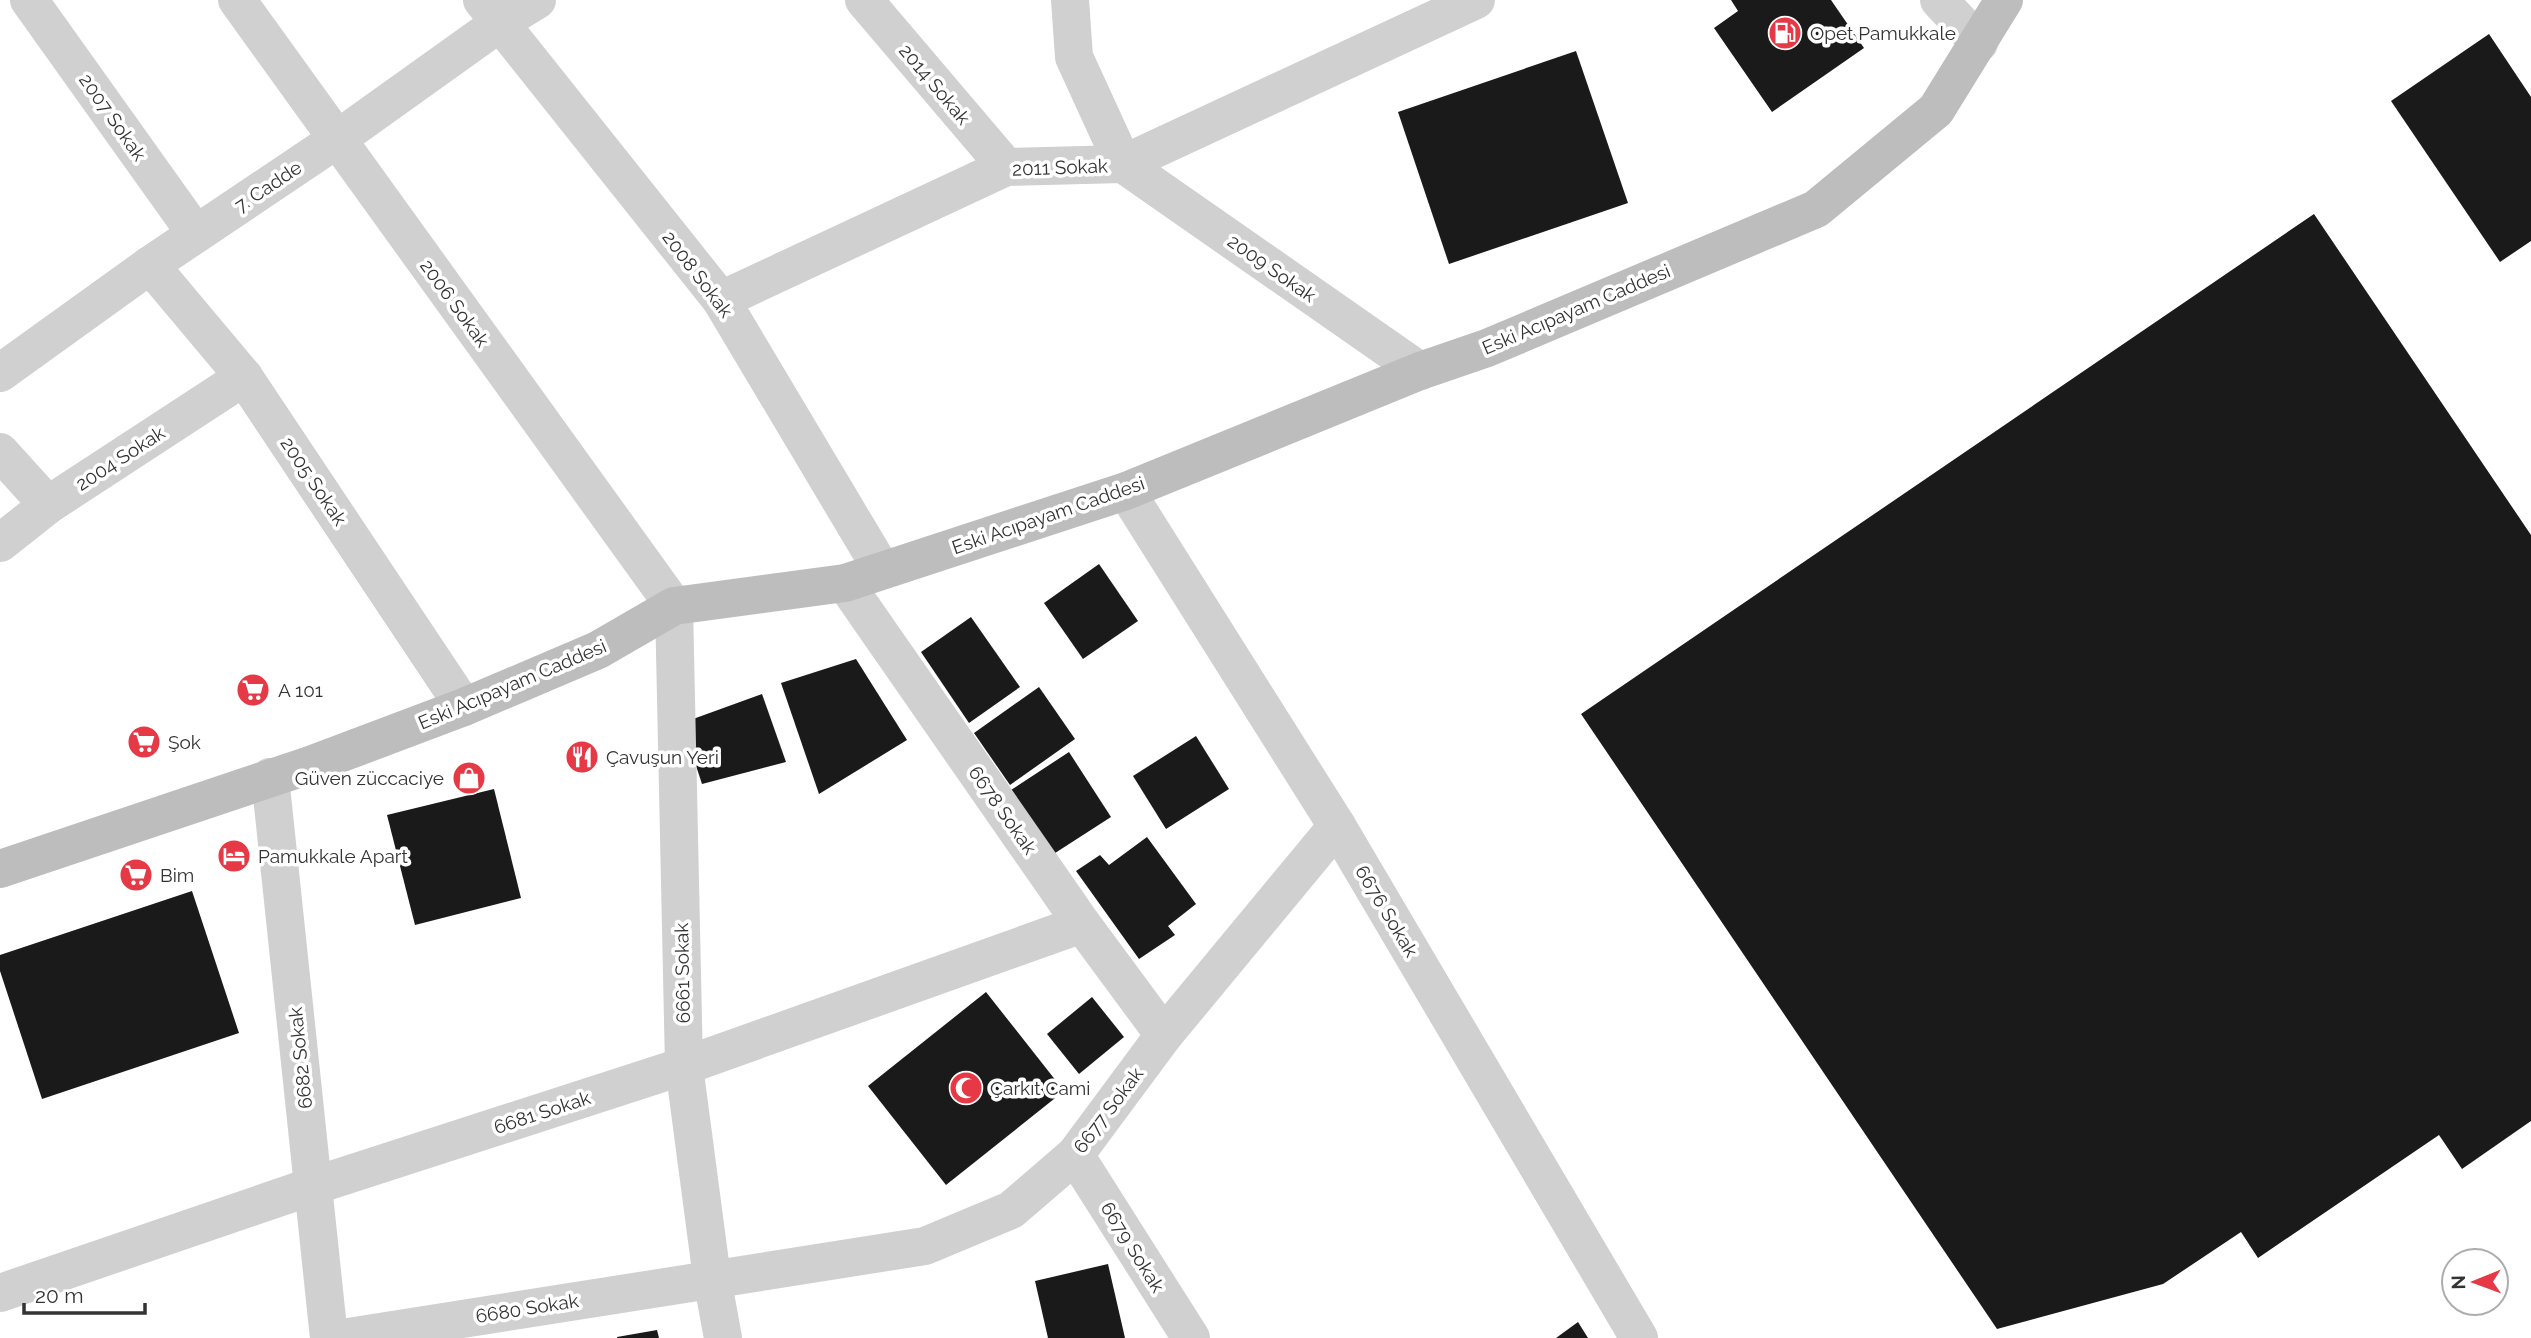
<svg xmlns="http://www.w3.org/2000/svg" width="2531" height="1338" font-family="Raleway,sans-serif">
<rect width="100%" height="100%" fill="#fff"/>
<g fill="#1a1a1a">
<path d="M1731,0H1831L1864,48L1772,112L1714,28L1738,11Z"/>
<path d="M2489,34L2531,97V241L2500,262L2391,101Z"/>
<path d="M1576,51L1628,203L1449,264L1398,112Z"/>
<path d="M2314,214L2531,535V1121L2462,1169L2439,1135L2258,1258L2241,1232L2163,1284L1997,1329L1581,714Z"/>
<path d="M1099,564L1138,621L1083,659L1044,603Z"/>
<path d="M971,617L1020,687L969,723L921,652Z"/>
<path d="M856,659L907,740L819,794L781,683Z"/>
<path d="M1039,687L1075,739L1010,785L974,733Z"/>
<path d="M762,694L786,762L702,784L682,723Z"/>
<path d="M1196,736L1229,789L1166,829L1133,776Z"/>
<path d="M1069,752L1111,817L1052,855L1011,790Z"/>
<path d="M494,789L521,898L415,925L387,815Z"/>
<path d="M1147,837L1196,904L1168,926L1175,935L1139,959L1076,871L1100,855L1109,865Z"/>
<path d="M192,891L239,1033L42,1099L0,971V955Z"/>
<path d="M986,992L1064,1091L946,1185L868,1086Z"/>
<path d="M1092,997L1124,1037L1079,1074L1047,1034Z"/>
<path d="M1108,1264L1125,1338H1048L1035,1281Z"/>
<path d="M1578,1322L1588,1338H1556Z"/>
<path d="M657,1330L659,1338H617V1337Z"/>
</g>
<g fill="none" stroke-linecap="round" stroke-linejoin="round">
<g stroke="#d0d0d0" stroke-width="38">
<path d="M29,0L196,234"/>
<path d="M237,0L674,606L684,1066L712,1278L723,1338"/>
<path d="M482,0L721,300L882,570"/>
<path d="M864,0L1006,167"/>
<path d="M1070,0L1074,57L1123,164"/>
<path d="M1939,0L1979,43"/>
<path d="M1123,164L1420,371"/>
<path d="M150,265L244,377L464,707"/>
<path d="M721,300L1006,167L1123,164L1476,0"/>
<path d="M0,373L150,265L336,140L501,22L537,0"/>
<path d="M0,452L48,505"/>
<path d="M1126,491L1337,826L1639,1338"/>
<path d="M0,543L48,505L244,377"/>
<path d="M845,583L1082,924L1164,1035"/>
<path d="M270,777L329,1338"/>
<path d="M1075,1155L1191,1338"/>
<path d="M0,1293L313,1186L684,1066L1082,924"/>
<path d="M342,1338L925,1246L1011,1210L1075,1155L1164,1035L1337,826"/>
</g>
<path stroke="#bdbdbd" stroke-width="38" d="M0,869L310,765L464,707L598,650L674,606L845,583L1126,491L1420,371L1487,348L1816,209L1936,110L2004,0"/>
</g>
<defs>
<symbol id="fuel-disc" viewBox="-11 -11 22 22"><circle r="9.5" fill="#e63946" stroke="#fff"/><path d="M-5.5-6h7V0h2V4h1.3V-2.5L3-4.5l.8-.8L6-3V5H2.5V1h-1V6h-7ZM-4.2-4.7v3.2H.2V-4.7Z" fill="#fff"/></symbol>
<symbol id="supermarket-disc" viewBox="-11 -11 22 22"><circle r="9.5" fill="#e63946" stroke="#fff"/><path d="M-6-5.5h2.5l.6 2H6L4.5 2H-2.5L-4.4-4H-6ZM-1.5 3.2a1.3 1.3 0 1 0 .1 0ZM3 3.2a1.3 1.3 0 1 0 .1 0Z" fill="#fff"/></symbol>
<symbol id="restaurant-disc" viewBox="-11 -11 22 22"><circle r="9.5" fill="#e63946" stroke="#fff"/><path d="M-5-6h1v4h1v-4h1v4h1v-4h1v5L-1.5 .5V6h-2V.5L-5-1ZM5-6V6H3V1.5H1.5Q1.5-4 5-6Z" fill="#fff"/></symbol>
<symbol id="shop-disc" viewBox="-11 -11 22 22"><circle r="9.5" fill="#e63946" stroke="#fff"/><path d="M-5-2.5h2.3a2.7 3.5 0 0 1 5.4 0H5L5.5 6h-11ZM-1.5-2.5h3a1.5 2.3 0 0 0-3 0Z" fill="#fff"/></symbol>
<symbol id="hotel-disc" viewBox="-11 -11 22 22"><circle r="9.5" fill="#e63946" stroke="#fff"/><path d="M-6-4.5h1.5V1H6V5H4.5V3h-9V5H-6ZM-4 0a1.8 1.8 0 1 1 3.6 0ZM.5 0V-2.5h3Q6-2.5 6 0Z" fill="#fff"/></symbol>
<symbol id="mosque-disc" viewBox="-11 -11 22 22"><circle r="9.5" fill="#e63946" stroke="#fff"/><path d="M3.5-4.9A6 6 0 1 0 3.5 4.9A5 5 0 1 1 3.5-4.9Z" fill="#fff"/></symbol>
</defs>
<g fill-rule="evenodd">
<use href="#fuel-disc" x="1766" y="14" width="38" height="38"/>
<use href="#supermarket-disc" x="234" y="671" width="38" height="38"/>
<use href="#supermarket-disc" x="125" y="723" width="38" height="38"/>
<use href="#restaurant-disc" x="563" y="738" width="38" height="38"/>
<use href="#shop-disc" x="450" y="759" width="38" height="38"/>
<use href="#hotel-disc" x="215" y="837" width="38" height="38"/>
<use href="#supermarket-disc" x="117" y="856" width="38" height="38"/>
<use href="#mosque-disc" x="947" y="1069" width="38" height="38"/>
</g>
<g text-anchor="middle" stroke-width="7" stroke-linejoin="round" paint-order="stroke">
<g font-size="19" fill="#333" stroke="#fff" text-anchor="start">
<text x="1810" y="40">Opet Pamukkale</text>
<text x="278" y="697">A 101</text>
<text x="168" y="749">Şok</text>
<text x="606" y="764">Çavuşun Yeri</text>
<text x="444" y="785" text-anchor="end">Güven züccaciye</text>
<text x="258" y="863">Pamukkale Apart</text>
<text x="160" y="882">Bim</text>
<text x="990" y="1095">Çarkıt Cami</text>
</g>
<g font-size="19" fill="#333" stroke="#fff">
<text transform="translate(935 84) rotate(50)" y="7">2014 Sokak</text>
<text transform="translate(113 117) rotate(55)" y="7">2007 Sokak</text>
<text transform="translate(1060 167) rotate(-2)" y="7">2011 Sokak</text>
<text transform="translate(268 186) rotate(-34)" y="7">7. Cadde</text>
<text transform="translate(1272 268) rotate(35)" y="7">2009 Sokak</text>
<text transform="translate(698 274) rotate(53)" y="7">2008 Sokak</text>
<text transform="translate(455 303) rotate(54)" y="7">2006 Sokak</text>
<text transform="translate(1576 309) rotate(-23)" y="7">Eski Acıpayam Caddesi</text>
<text transform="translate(120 458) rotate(-33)" y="7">2004 Sokak</text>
<text transform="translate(314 481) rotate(56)" y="7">2005 Sokak</text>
<text transform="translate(1048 515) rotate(-19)" y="7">Eski Acıpayam Caddesi</text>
<text transform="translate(512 684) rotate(-23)" y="7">Eski Acıpayam Caddesi</text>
<text transform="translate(1003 810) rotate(55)" y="7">6678 Sokak</text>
<text transform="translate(1387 911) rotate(59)" y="7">6676 Sokak</text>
<text transform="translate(682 973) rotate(-91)" y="7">6661 Sokak</text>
<text transform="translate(300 1058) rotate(-96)" y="7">6682 Sokak</text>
<text transform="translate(1108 1110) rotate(-53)" y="7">6677 Sokak</text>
<text transform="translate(542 1112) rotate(-18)" y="7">6681 Sokak</text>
<text transform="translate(1133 1247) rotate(58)" y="7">6679 Sokak</text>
<text transform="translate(527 1308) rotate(-9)" y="7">6680 Sokak</text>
</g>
</g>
<g transform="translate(2475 1282) rotate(269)"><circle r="33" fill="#ffffff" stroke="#adadad" stroke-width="2"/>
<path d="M0-5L12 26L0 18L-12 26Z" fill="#e63946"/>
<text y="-10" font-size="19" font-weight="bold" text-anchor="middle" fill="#333333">N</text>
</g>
<path d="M24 1303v10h121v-10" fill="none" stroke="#333333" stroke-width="3.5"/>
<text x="35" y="1303" font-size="21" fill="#333333" stroke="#ffffff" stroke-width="5" paint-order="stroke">20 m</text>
</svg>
